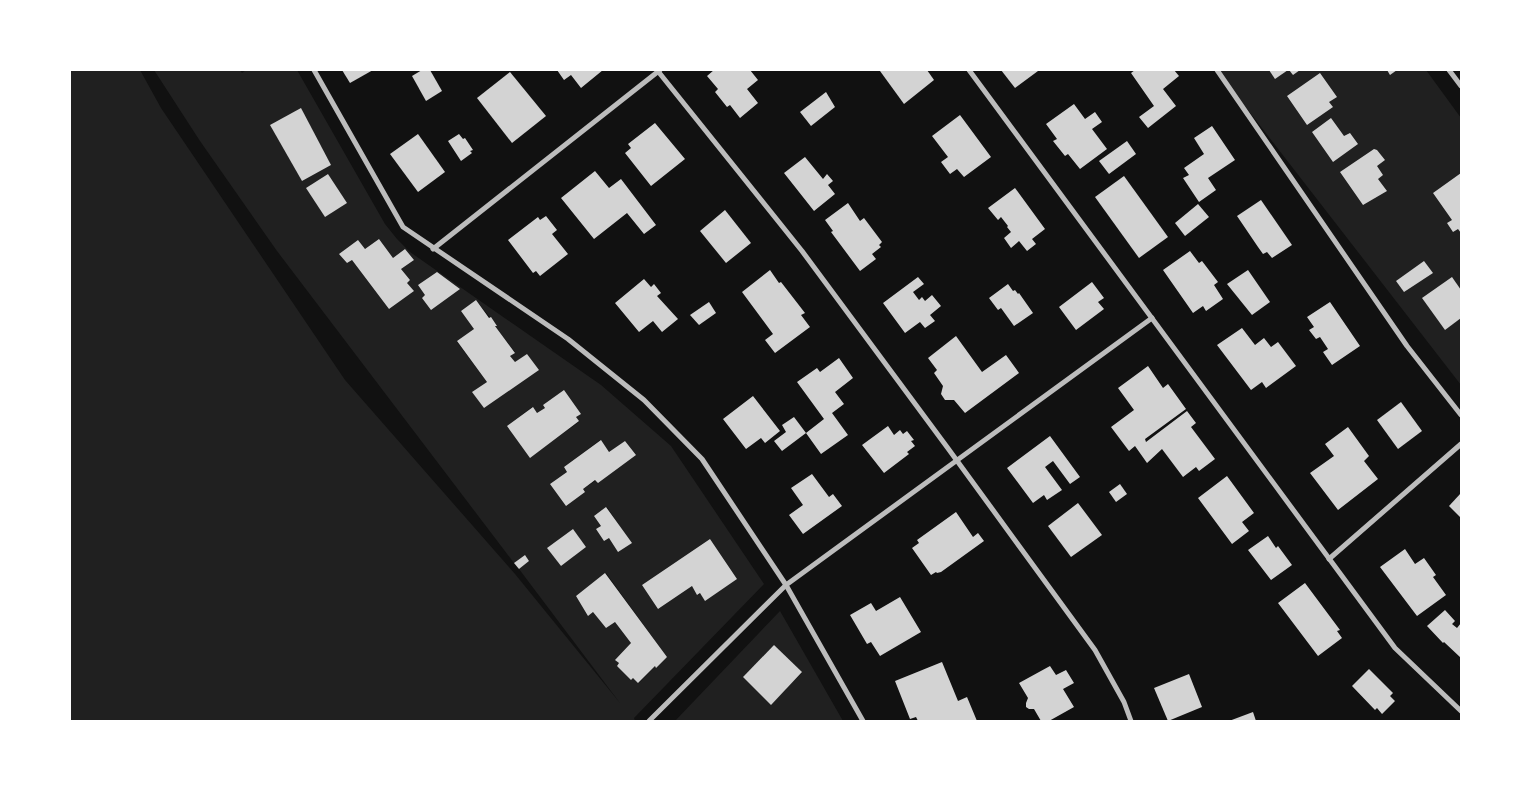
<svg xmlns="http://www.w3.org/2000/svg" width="1531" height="791" font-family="Raleway,sans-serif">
<rect width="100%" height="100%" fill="#111"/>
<g fill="#202020" fill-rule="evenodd">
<path d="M70,70H140L161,108L345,380L515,574L620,703L519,569L529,561L525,555L514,563L277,251L200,141L154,70H240L242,73L246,70H297L385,224L397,239L410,252L601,385L671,446L764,584L634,718L635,721H70ZM320,144L331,165L302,181L291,160ZM328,174L347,203L325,216L306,188ZM379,239L393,258L405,249L414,260L401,269L410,280L407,283L414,291L389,309L352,260L347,263L340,254L358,240L365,249ZM476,300L496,325L495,326L515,352L510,356L515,362L527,354L539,370L484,408L473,392L487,382L457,342L474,329L461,311ZM543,405L581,414L576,417L579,422L530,457L507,426L532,407L537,413L545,408ZM600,440L609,452L625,441L635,455L583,489L550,484L567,472L564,467ZM607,507L631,543L618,551L594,516ZM573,529L586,547L561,566L547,548ZM710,539L737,579L698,595L692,586L658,609L642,585ZM606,573L667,657L656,667L655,666L639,683L633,678L631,680L617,666L619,663L616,660L631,643L615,622L606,628L593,612L589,615L576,596Z"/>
<path d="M1217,70H1426L1461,118V385Z"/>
<path d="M780,611L843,721H675ZM774,645L802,673L771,704L743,677Z"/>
</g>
<g fill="#d3d3d3">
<path d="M342,70H373L350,83Z"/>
<path d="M422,70H430L442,91L426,101L412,76Z"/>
<path d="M557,70H603L581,88L571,75L564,80Z"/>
<path d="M714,70H750L758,80L747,89L758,103L740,118L730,105L727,107L715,92L718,89L707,76Z"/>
<path d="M881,70H927L934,80L904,104L880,71Z"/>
<path d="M1001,70H1037L1038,71L1015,88Z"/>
<path d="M1135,70H1174L1179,76L1163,89L1176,106L1148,128L1139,117L1154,106L1131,73Z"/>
<path d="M1269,70H1288L1275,79Z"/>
<path d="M1289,70H1300L1293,75Z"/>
<path d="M1387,70H1397L1390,75Z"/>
<path d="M510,72L546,116L512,143L477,98Z"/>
<path d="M1320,73L1337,97L1329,102L1333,107L1307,125L1287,96Z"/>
<path d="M826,92L835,107L811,126L800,112Z"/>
<path d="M1074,104L1085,119L1095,112L1102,122L1092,129L1107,149L1080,169L1068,154L1065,156L1053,141L1057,139L1046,124Z"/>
<path d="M301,108L331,165L302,181L270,125Z"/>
<path d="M960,115L991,157L964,177L957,169L950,174L941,162L948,157L932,136Z"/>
<path d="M1331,118L1344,136L1350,133L1358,144L1333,162L1312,132Z"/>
<path d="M655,123L685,159L651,186L625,153L631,148L628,144Z"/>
<path d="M1212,126L1235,160L1208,178L1216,190L1199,202L1183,178L1189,175L1184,168L1204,154L1194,138Z"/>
<path d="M418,134L445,172L418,192L390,154Z"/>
<path d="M459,134L463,139L465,138L473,150L470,151L472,153L461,161L448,141Z"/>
<path d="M1127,141L1136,154L1109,174L1099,161Z"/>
<path d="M1374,149L1377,150L1385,160L1377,166L1383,175L1378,179L1387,191L1363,205L1340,172Z"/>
<path d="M805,157L823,179L827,174L833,181L828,185L835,194L814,211L784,173Z"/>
<path d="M595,171L609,188L621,179L656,225L644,234L627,213L594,239L561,198Z"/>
<path d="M1461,173V233L1458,229L1453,232L1447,223L1452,220L1433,193Z"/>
<path d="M328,174L347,203L325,217L306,188Z"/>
<path d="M1124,176L1168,237L1139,258L1095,197Z"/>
<path d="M1015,188L1045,229L1032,239L1036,244L1027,251L1019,241L1011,248L1004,238L1011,232L1007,227L1008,226L1001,217L998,220L988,208Z"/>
<path d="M1261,200L1292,245L1272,258L1267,252L1263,254L1258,247L1237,216Z"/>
<path d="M848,203L860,221L864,218L882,242L879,245L881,247L872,254L876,259L860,271L831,232L833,231L825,220Z"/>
<path d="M1198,204L1209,217L1185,236L1175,223Z"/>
<path d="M725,210L751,243L726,263L700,231Z"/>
<path d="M546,216L557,230L552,234L568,254L540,276L536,271L533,273L508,240L538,217L540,220Z"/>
<path d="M379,239L393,258L405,249L414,260L401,269L410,280L407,283L414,291L389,309L352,260L347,263L339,254L358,240L365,249Z"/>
<path d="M1190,251L1199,263L1202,261L1218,282L1214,285L1223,299L1206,311L1203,306L1193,313L1163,270Z"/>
<path d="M1424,261L1433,273L1404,292L1396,281Z"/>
<path d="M770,270L779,283L781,282L805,313L801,315L810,327L775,353L765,340L773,334L742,292Z"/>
<path d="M1248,270L1270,302L1252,315L1227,284Z"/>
<path d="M437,272L460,289L431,310L422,298L425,295L418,285Z"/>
<path d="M918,277L924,284L913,292L919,300L922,297L925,301L932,295L941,306L930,315L935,321L925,328L920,322L905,333L883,303Z"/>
<path d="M1452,277L1461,290V318L1445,330L1422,298Z"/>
<path d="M644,279L651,287L654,284L661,293L657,296L678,319L662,332L653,321L639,332L615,303Z"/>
<path d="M1092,282L1104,298L1098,302L1104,309L1076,330L1059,307Z"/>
<path d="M1008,284L1013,291L1015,290L1018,294L1019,293L1033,313L1014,326L1001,308L998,310L989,298Z"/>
<path d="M476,300L489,318L491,317L497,326H495L515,353L510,356L515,362L527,354L539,370L484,408L472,392L487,382L457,341L474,329L461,311Z"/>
<path d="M709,302L716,313L699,325L690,315Z"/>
<path d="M1330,302L1360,346L1332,365L1323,352L1328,349L1320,337L1316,339L1309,330L1314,327L1307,317Z"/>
<path d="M1242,328L1255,345L1264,338L1271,347L1278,342L1296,366L1266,388L1262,382L1251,390L1217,345Z"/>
<path d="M956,336L982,372L1006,355L1019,373L965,413L954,400H945L941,394L943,386L934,373L937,370L928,358Z"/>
<path d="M839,358L853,378L835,392L844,404L832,413L848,435L821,454L806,433L824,419L797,382L817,368L820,372Z"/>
<path d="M1148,366L1163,388L1168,384L1186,409L1145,439L1146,442L1187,411L1196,423L1191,427L1215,459L1199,471L1196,467L1183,477L1162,449L1147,463L1135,446L1129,451L1111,427L1134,410L1118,388Z"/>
<path d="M564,390L581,414L576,417L579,421L530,458L507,426L533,407L537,413L545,408L543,405Z"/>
<path d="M753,396L780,431L765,443L761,438L746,449L723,419Z"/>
<path d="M1401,402L1422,431L1398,449L1377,420Z"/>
<path d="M794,417L806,433L782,451L774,441L786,432L782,425Z"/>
<path d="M888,426L894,435L900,430L903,434L907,431L914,440L911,441L915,446L907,452L909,454L884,473L862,445Z"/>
<path d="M1348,427L1369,456L1364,461L1378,479L1338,510L1310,473L1334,456L1325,444Z"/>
<path d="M1050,436L1080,477L1070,484L1053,461L1045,467L1062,490L1047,500L1044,495L1033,503L1007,468Z"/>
<path d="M601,440L609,452L625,441L636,455L598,483L595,480L583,489L585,492L566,506L550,484L567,472L564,467Z"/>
<path d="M812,474L829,497L833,494L842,506L803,534L789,515L803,505L791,488Z"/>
<path d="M1227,476L1254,513L1242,522L1249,531L1232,544L1198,498Z"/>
<path d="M1120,484L1127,494L1116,502L1109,492Z"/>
<path d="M1461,493V518L1449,506Z"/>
<path d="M1078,503L1102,535L1071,557L1048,526Z"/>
<path d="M606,507L632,543L618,552L609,538L604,541L596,529L601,526L594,516Z"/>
<path d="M956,512L973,537L978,533L984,541L941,572L937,573L936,572L931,575L912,548L919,543L917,540Z"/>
<path d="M573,529L586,547L561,566L547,548Z"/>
<path d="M1268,536L1276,548L1278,546L1292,565L1271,580L1248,550Z"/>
<path d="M710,539L737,579L705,601L700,593L697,595L692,586L658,609L642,585Z"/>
<path d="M1405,549L1415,564L1424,558L1436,575L1433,577L1446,595L1417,616L1380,567Z"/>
<path d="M525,555L529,561L519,569L514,563Z"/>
<path d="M605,573L667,657L656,668L655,666L638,683L633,678L631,680L617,666L619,663L615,660L631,643L615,622L606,628L593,612L588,616L576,596Z"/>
<path d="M1305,583L1340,630L1337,631L1342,638L1318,656L1278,603Z"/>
<path d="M900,597L921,632L880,656L871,642L867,644L850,615L871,603L876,611Z"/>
<path d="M1445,610L1455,621L1452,624L1457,628L1461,623V658L1444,642L1443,643L1427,626Z"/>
<path d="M774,645L802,672L771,705L743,677Z"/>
<path d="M942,662L958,701L967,697L977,721H918L916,717L910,719L895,681Z"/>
<path d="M1050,666L1056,675L1066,670L1074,683L1063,689L1074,707L1049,721H1041L1034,709H1029L1026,707V703L1028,698L1019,683Z"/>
<path d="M1369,669L1393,693L1390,696L1395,701L1382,714L1377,708L1375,710L1352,686Z"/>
<path d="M1189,674L1202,707L1168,721L1154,688Z"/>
<path d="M1253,712L1256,721H1229Z"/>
</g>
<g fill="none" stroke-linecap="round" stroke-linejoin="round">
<g stroke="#bcbcbc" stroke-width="5">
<path d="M314,70L403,227L568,339L644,400L702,459L786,585L863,721"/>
<path d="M657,70L802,251L947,447L1095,650L1124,702L1131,721"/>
<path d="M969,70L1395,648L1461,711"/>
<path d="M1217,70L1407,346L1461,415"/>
<path d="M1449,70L1461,86"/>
<path d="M433,249L660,70"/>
<path d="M1329,559L1461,444"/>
<path d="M649,721L786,585L1152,318"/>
</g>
</g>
<rect width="1531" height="791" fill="none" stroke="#ffffff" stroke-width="142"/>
</svg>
